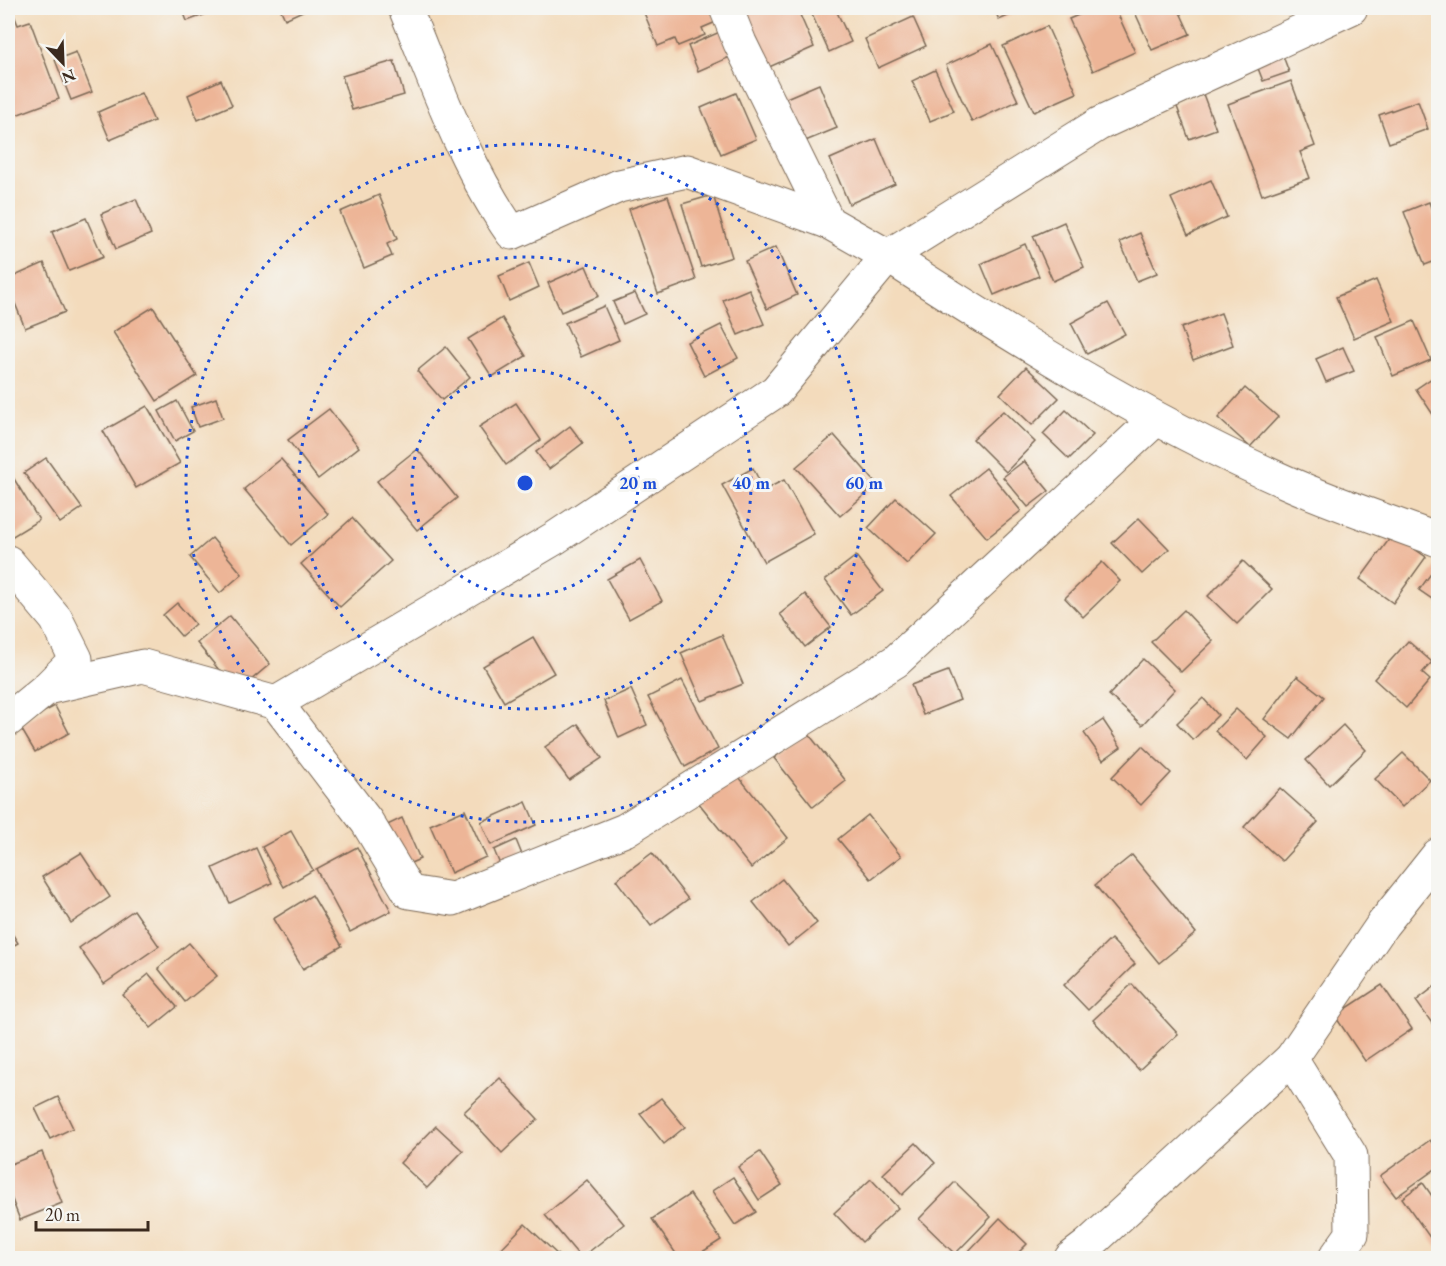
<svg xmlns="http://www.w3.org/2000/svg" width="1446" height="1266" font-family="'EB Garamond',serif">
<style>
.building{fill:#edb597}
.lines{fill:none;stroke-linecap:round;stroke-linejoin:round}
.street-casing{stroke:#7b6855;stroke-width:35}
.street{stroke:#fff;stroke-width:33}
.ring{fill:none;stroke:#1d4ed8;stroke-width:3;stroke-dasharray:3 6}
.centre{fill:#1d4ed8;stroke:#f6f6f2;stroke-width:3}
.ring-label{font-size:18px;text-anchor:middle;font-weight:bold;fill:#1d4ed8;stroke:#f6f6f2;stroke-width:6;stroke-linejoin:round;paint-order:stroke}
</style>
<rect width="100%" height="100%" fill="#f6f6f2"/>
<filter id="ink" filterUnits="userSpaceOnUse"><feTurbulence type="fractalNoise" baseFrequency=".0167" numOctaves="2"/><feDisplacementMap in="SourceGraphic" scale="12" xChannelSelector="R" yChannelSelector="G"/><feConvolveMatrix kernelMatrix="1 2 1 2 8 2 1 2 1" color-interpolation-filters="sRGB"/></filter>
<filter id="wash" filterUnits="userSpaceOnUse"><feTurbulence type="fractalNoise" baseFrequency=".008" numOctaves="4" result="noise"/><feDisplacementMap in="SourceGraphic" scale="24" xChannelSelector="R" yChannelSelector="G"/><feGaussianBlur stdDeviation="1.35" result="paint"/><feColorMatrix in="noise" values="0 0 0 0 0 0 0 0 0 0 0 0 0 0 0 0 0 1.4 0 .05"/><feComposite in="paint" operator="in"/></filter>
<g filter="url(#wash)">
<rect width="100%" height="100%" fill="#f3dbbc"/>
<g id="blocks">
<g class="building">
<path d="M182,8H223L187,21Z"/>
<path d="M280,8H309L285,19Z"/>
<path d="M642,8H710L716,22L702,28L705,35L678,46L675,39L658,46Z"/>
<path d="M752,8H797L814,47L767,68L742,12Z"/>
<path d="M809,8H835L851,42L829,52Z"/>
<path d="M994,8H1026L999,20Z"/>
<path d="M1095,8H1115L1135,52L1093,71L1069,19Z"/>
<path d="M1133,8H1178L1190,34L1152,50Z"/>
<path d="M14,15L18,25L30,21L59,99L8,118V18Z"/>
<path d="M913,17L926,46L878,68L865,39Z"/>
<path d="M1047,26L1077,93L1034,112L1003,46Z"/>
<path d="M722,31L732,56L698,71L688,46Z"/>
<path d="M992,44L1018,101L972,122L946,65Z"/>
<path d="M1280,48L1289,72L1263,81L1254,58Z"/>
<path d="M76,52L92,92L71,100L55,60Z"/>
<path d="M394,61L404,95L352,110L342,76Z"/>
<path d="M935,70L954,111L930,121L912,81Z"/>
<path d="M221,80L232,105L198,120L188,95Z"/>
<path d="M1291,81L1315,146L1300,152L1310,178L1262,195L1228,104Z"/>
<path d="M819,84L837,128L803,142L784,99Z"/>
<path d="M141,93L154,121L110,140L98,112Z"/>
<path d="M736,93L756,139L721,154L701,108Z"/>
<path d="M1203,94L1216,129L1189,139L1176,104Z"/>
<path d="M1418,101L1428,129L1389,143L1379,115Z"/>
<path d="M876,139L895,184L849,204L830,159Z"/>
<path d="M1211,180L1227,217L1188,235L1171,198Z"/>
<path d="M379,195L397,239L387,244L392,256L364,268L340,212Z"/>
<path d="M713,195L732,257L701,267L682,204Z"/>
<path d="M668,196L696,280L658,294L629,209Z"/>
<path d="M136,199L151,234L116,249L101,214Z"/>
<path d="M1429,202L1438,227V260L1425,265L1404,212Z"/>
<path d="M86,218L103,257L69,271L52,232Z"/>
<path d="M1064,222L1084,267L1053,281L1033,236Z"/>
<path d="M1140,233L1157,273L1137,281L1120,242Z"/>
<path d="M1025,244L1039,276L994,295L981,264Z"/>
<path d="M776,247L797,295L767,309L745,261Z"/>
<path d="M44,263L65,312L25,328L8,286V279Z"/>
<path d="M529,263L539,287L509,301L499,276Z"/>
<path d="M586,266L599,296L561,312L548,283Z"/>
<path d="M1376,280L1394,321L1354,338L1336,297Z"/>
<path d="M749,289L764,324L738,335L723,300Z"/>
<path d="M635,293L645,314L623,324L613,302Z"/>
<path d="M1108,303L1125,334L1087,354L1071,323Z"/>
<path d="M604,306L619,340L581,357L565,323Z"/>
<path d="M153,307L197,376L157,401L113,332Z"/>
<path d="M1221,313L1233,345L1193,360L1181,328Z"/>
<path d="M502,318L526,356L492,377L468,339Z"/>
<path d="M1414,321L1431,360L1393,376L1377,337Z"/>
<path d="M721,325L738,358L704,376L687,342Z"/>
<path d="M446,347L470,377L442,400L417,371Z"/>
<path d="M1343,347L1354,371L1326,382L1316,359Z"/>
<path d="M1026,367L1059,398L1032,425L1000,394Z"/>
<path d="M1438,374V422L1416,389Z"/>
<path d="M1245,388L1278,417L1250,447L1218,418Z"/>
<path d="M216,398L223,418L198,427L191,407Z"/>
<path d="M177,401L193,431L175,441L159,411Z"/>
<path d="M516,403L541,440L506,465L479,427Z"/>
<path d="M147,406L180,463L136,488L103,431Z"/>
<path d="M329,409L359,447L318,479L288,440Z"/>
<path d="M1066,410L1093,435L1069,459L1043,434Z"/>
<path d="M1003,411L1035,442L1006,472L973,439Z"/>
<path d="M570,426L583,443L549,469L536,452Z"/>
<path d="M834,435L877,484L840,516L796,467Z"/>
<path d="M417,449L457,498L417,530L377,481Z"/>
<path d="M46,458L82,508L60,523L24,473Z"/>
<path d="M281,459L328,514L291,545L244,489Z"/>
<path d="M1024,461L1049,491L1028,507L1003,477Z"/>
<path d="M753,468L764,490L784,480L814,534L764,562L722,485Z"/>
<path d="M986,468L1021,511L987,538L951,496Z"/>
<path d="M8,469L39,520L8,539Z"/>
<path d="M896,498L936,534L907,564L868,528Z"/>
<path d="M352,518L391,561L340,607L301,564Z"/>
<path d="M1139,518L1169,549L1142,574L1112,543Z"/>
<path d="M1393,534L1426,557L1393,603L1360,579Z"/>
<path d="M212,538L242,574L220,593L190,557Z"/>
<path d="M856,556L883,591L851,615L825,580Z"/>
<path d="M640,560L662,601L629,619L607,579Z"/>
<path d="M1243,561L1272,589L1237,624L1208,596Z"/>
<path d="M1102,562L1120,581L1083,617L1065,598Z"/>
<path d="M1438,564V603L1419,590Z"/>
<path d="M805,594L831,627L805,647L780,614Z"/>
<path d="M177,603L195,624L181,636L163,615Z"/>
<path d="M1184,610L1213,641L1181,672L1151,642Z"/>
<path d="M230,616L270,664L237,692L197,643Z"/>
<path d="M722,635L743,684L702,701L681,653Z"/>
<path d="M533,637L554,673L504,702L483,666Z"/>
<path d="M1408,641L1432,662L1422,673L1430,680L1406,708L1374,679Z"/>
<path d="M1143,659L1175,689L1142,725L1109,695Z"/>
<path d="M948,671L960,700L923,715L911,685Z"/>
<path d="M1297,676L1324,697L1291,739L1264,719Z"/>
<path d="M682,680L718,749L685,767L648,697Z"/>
<path d="M631,689L647,725L619,738L604,701Z"/>
<path d="M1203,698L1218,715L1193,740L1177,723Z"/>
<path d="M55,706L69,733L35,752L19,725Z"/>
<path d="M1236,709L1267,737L1247,760L1215,731Z"/>
<path d="M1103,720L1121,747L1103,760L1084,733Z"/>
<path d="M578,724L602,758L569,780L545,747Z"/>
<path d="M1343,725L1366,750L1329,785L1306,760Z"/>
<path d="M807,732L846,781L813,807L774,758Z"/>
<path d="M1142,746L1171,773L1141,805L1112,777Z"/>
<path d="M1403,753L1430,780L1402,807L1375,779Z"/>
<path d="M735,772L788,838L751,868L698,802Z"/>
<path d="M1280,788L1318,822L1282,861L1244,827Z"/>
<path d="M526,802L536,825L491,845L481,822Z"/>
<path d="M465,810L486,857L451,873L430,825Z"/>
<path d="M868,815L901,856L871,879L838,839Z"/>
<path d="M402,818L420,859L399,868L381,828Z"/>
<path d="M291,831L313,870L284,887L262,847Z"/>
<path d="M516,840L525,862L503,872L494,850Z"/>
<path d="M357,847L391,911L350,932L316,869Z"/>
<path d="M256,848L272,883L230,903L213,868Z"/>
<path d="M81,853L110,897L71,923L42,877Z"/>
<path d="M652,853L688,899L651,926L616,880Z"/>
<path d="M1132,855L1196,933L1159,963L1095,885Z"/>
<path d="M782,879L817,923L788,946L753,902Z"/>
<path d="M312,895L342,946L303,969L273,919Z"/>
<path d="M134,910L159,946L104,984L79,948Z"/>
<path d="M8,927L18,943L8,949Z"/>
<path d="M1111,939L1135,964L1088,1010L1064,985Z"/>
<path d="M189,943L217,976L185,1002L158,968Z"/>
<path d="M149,974L177,1007L151,1028L123,995Z"/>
<path d="M1132,984L1178,1034L1139,1070L1093,1020Z"/>
<path d="M1438,984V1023L1434,1026L1416,1001Z"/>
<path d="M1382,985L1412,1029L1365,1061L1335,1016Z"/>
<path d="M500,1078L538,1119L502,1153L464,1112Z"/>
<path d="M58,1097L73,1128L50,1139L35,1108Z"/>
<path d="M661,1098L685,1127L664,1144L640,1114Z"/>
<path d="M436,1126L463,1151L427,1188L400,1163Z"/>
<path d="M1430,1140L1438,1151V1167L1396,1197L1380,1176Z"/>
<path d="M916,1143L935,1163L902,1195L883,1174Z"/>
<path d="M42,1152L62,1203L20,1220L8,1189V1165Z"/>
<path d="M760,1152L782,1185L759,1200L738,1167Z"/>
<path d="M733,1177L756,1212L735,1225L712,1191Z"/>
<path d="M871,1179L898,1208L862,1242L834,1213Z"/>
<path d="M587,1180L624,1224L581,1258L545,1215Z"/>
<path d="M955,1182L991,1217L955,1254L919,1219Z"/>
<path d="M1423,1183L1432,1196L1438,1192V1249L1402,1198Z"/>
<path d="M690,1194L721,1240L693,1258H679L652,1219Z"/>
<path d="M1000,1218L1027,1244L1013,1258H967L964,1256Z"/>
<path d="M525,1224L561,1258H492Z"/>
</g>
</g>
</g>
<g filter="url(#ink)">
<use href="#blocks" fill-opacity="0" stroke="#7b6855" stroke-width="1.5"/>
<g class="lines">
<defs>
<g id="street">
<path d="M405,8C436,83 464,165 512,233L619,186L687,171L828,222"/>
<path d="M726,8L740,43L828,222L888,256L1099,124L1351,8"/>
<path d="M8,562L56,619L76,659L47,688"/>
<path d="M276,703L367,822L409,892L453,899L625,830L896,661L1156,419"/>
<path d="M8,720L47,688L143,666L276,703L555,538L776,391L888,256C1016,339 1146,420 1286,482C1335,504 1388,521 1438,540"/>
<path d="M1291,1059L1351,1156L1352,1234L1335,1258"/>
<path d="M1071,1258L1088,1245L1291,1059L1383,924L1438,855"/>
</g>
</defs>
<use href="#street" class="street-casing"/>
<use href="#street" class="street"/>
</g>
</g>
<g class="ring">
<circle cx="525" cy="483" r="113"/>
<circle cx="525" cy="483" r="226"/>
<circle cx="525" cy="483" r="339"/>
</g>
<circle cx="525" cy="483" r="9" class="centre"/>
<g class="ring-label">
<text x="638" y="489">20 m</text>
<text x="751" y="489">40 m</text>
<text x="864" y="489">60 m</text>
</g>
<rect width="1446" height="1266" fill="none" stroke="#f6f6f2" stroke-width="30"/>
<g transform="translate(63 63) rotate(157)" stroke="#f6f6f2" stroke-width="4.5" paint-order="stroke">
<path d="M0-4.5L10 22L0 15L-10 22Z" fill="#3b2a1e"/>
<text y="-9" font-size="16" font-weight="bold" text-anchor="middle" fill="#3b2a1e">N</text>
</g>
<path d="M36 1221v9h112v-9" fill="none" stroke="#3b2a1e" stroke-width="3"/>
<text x="45" y="1221" font-size="18" fill="#3b2a1e" stroke="#f6f6f2" stroke-width="4.5" paint-order="stroke">20 m</text>
</svg>
